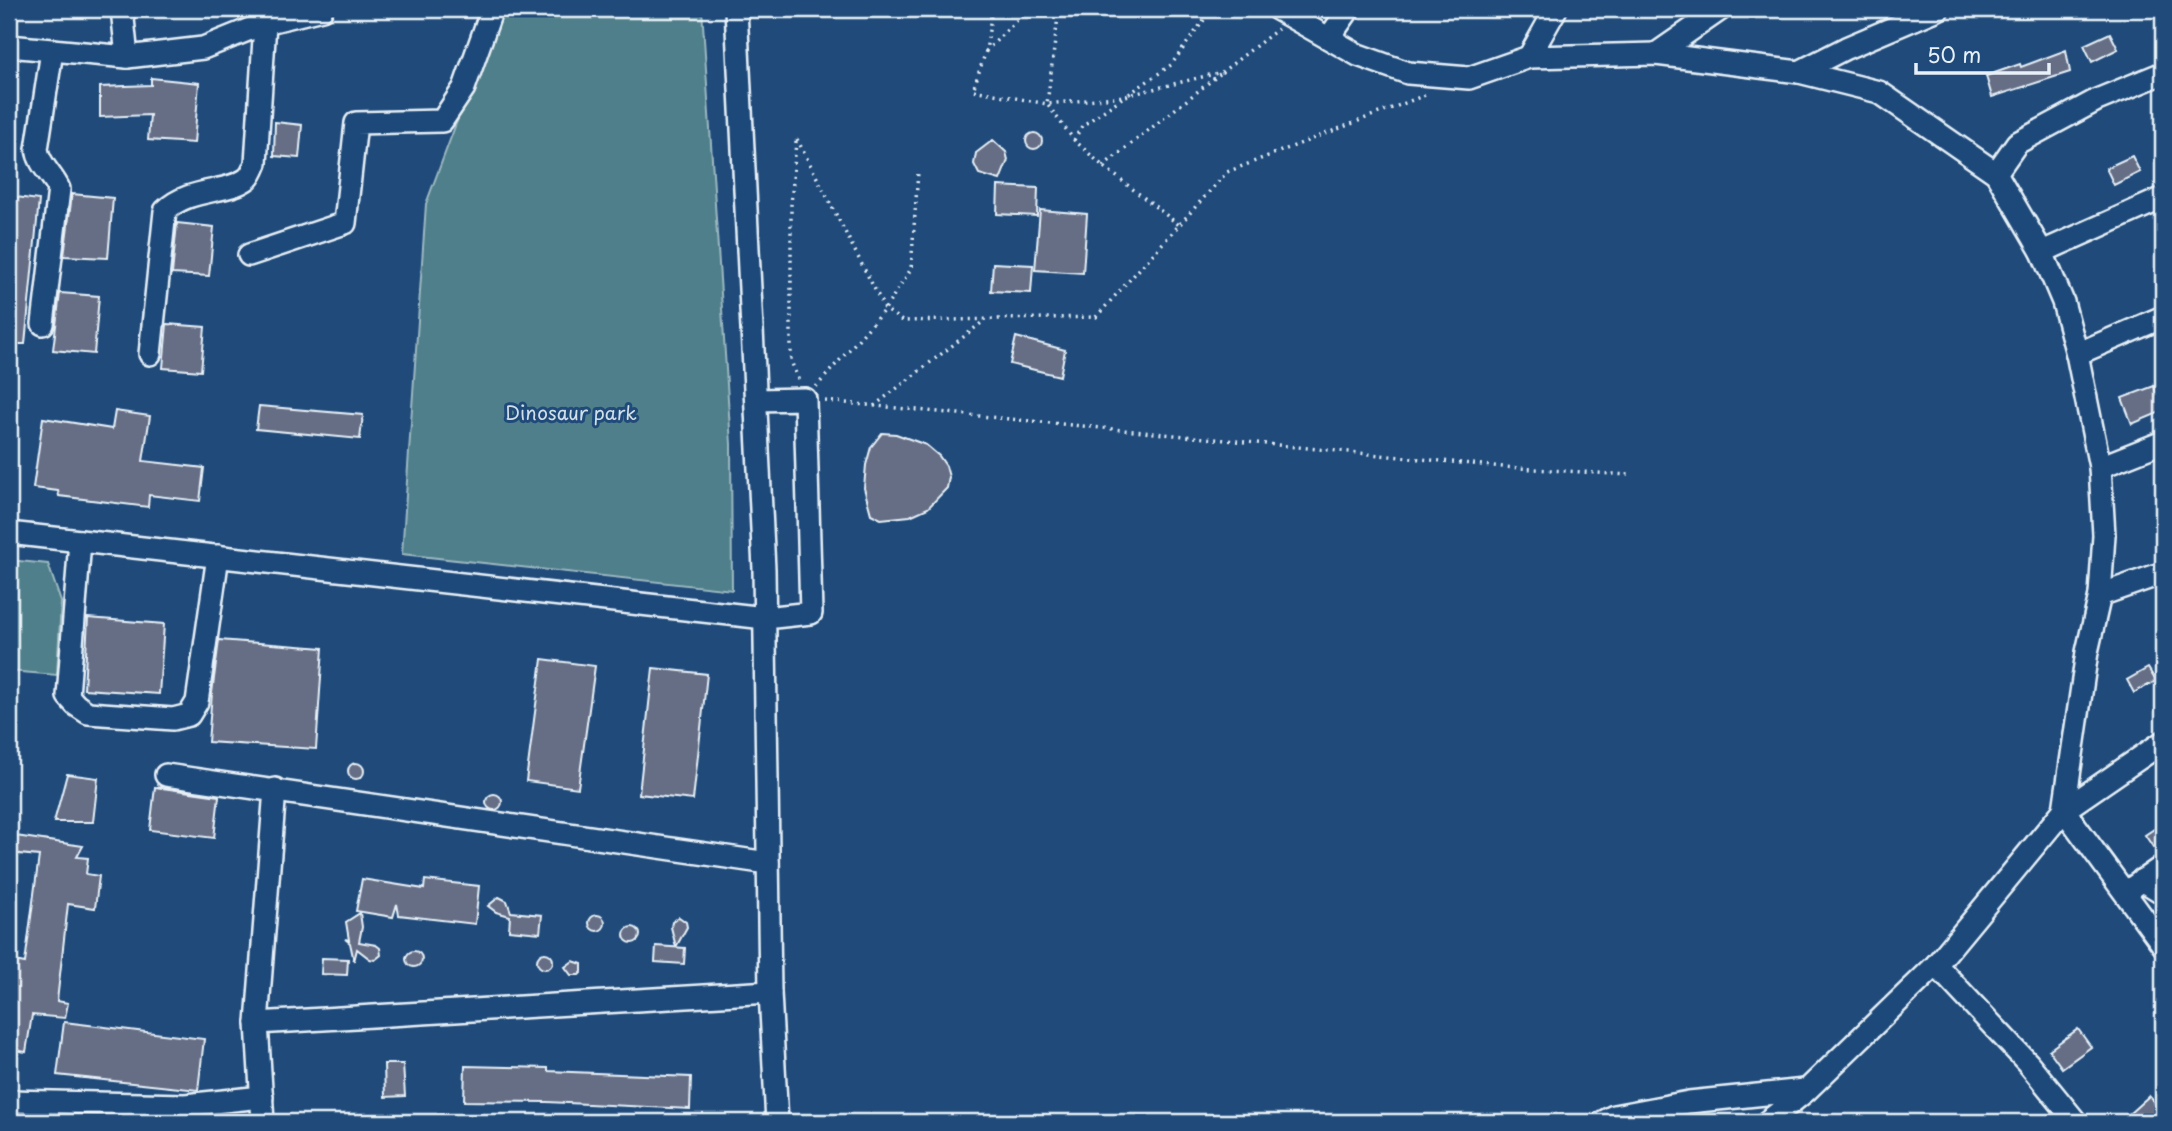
<svg xmlns="http://www.w3.org/2000/svg" width="2172" height="1131" font-family="'Playpen Sans',sans-serif">
<style>
.green{fill:#4f7f8a;stroke:#9cb8c1;stroke-width:2}
.building{fill:#666e86;stroke:#e8f1f8;stroke-width:2}
.lines{fill:none;stroke-linecap:round;stroke-linejoin:round}
.minor-casing{stroke:#e8f1f8;stroke-width:26}
.path{stroke:#e8f1f8;stroke-width:3.5;stroke-dasharray:2 5;stroke-linecap:butt}
.minor{stroke:#1f4a7a;stroke-width:21}
.labels{text-anchor:middle;dominant-baseline:central;stroke-width:6;stroke-linejoin:round;paint-order:stroke}
.park-label{font-size:19px;fill:#d1e0e8;stroke:#1f4a7a}
</style>
<rect width="100%" height="100%" fill="#1f4a7a"/>
<filter id="ink" filterUnits="userSpaceOnUse"><feTurbulence type="fractalNoise" baseFrequency=".0143" numOctaves="2"/><feDisplacementMap in="SourceGraphic" scale="14" xChannelSelector="R" yChannelSelector="G"/><feConvolveMatrix kernelMatrix="1 2 1 2 8 2 1 2 1" color-interpolation-filters="sRGB"/></filter>
<g filter="url(#ink)">
<g class="green">
<path d="M499,9H702L731,444L732,590L402,554L426,204Z"/>
<path d="M9,560L48,564L61,602L57,675L9,671Z"/>
</g>
<g class="building">
<path d="M2110,33L2118,49L2092,62L2084,45Z"/>
<path d="M2066,50L2070,72L1992,97L1986,76L2020,64L2021,67Z"/>
<path d="M151,78L199,83L194,143L148,140L150,115L100,117V87L151,85Z"/>
<path d="M275,122L302,125L299,158L274,156Z"/>
<circle cx="1034" cy="141" r="8"/>
<path d="M993,140L1006,152L1008,160L1000,180L979,174L974,164L976,153Z"/>
<path d="M2132,156L2140,172L2114,185L2106,168Z"/>
<path d="M998,186L1038,188L1037,216L997,214Z"/>
<path d="M72,194L113,198L108,258L64,256Z"/>
<path d="M9,196L39,200L25,344H9Z"/>
<path d="M1040,210L1087,214L1083,273L1035,270Z"/>
<path d="M177,223L214,227L209,276L172,274Z"/>
<path d="M993,263L1033,265L1031,293L991,291Z"/>
<path d="M60,293L99,296L94,354L53,350Z"/>
<path d="M167,324L205,327L201,371L163,368Z"/>
<path d="M1016,337L1065,350L1060,376L1010,364Z"/>
<path d="M2154,386L2163,411L2132,424L2122,398Z"/>
<path d="M259,406L363,415L360,439L256,429Z"/>
<path d="M115,411L150,416L143,461L204,468L200,501L149,495L148,507L59,496L58,491L33,488L43,418L112,429Z"/>
<path d="M882,433L896,434L926,445L939,456L946,466L949,477L947,488L928,508L910,516L881,519L871,514L864,488L866,465L871,447Z"/>
<path d="M88,618L164,624L159,694L84,689Z"/>
<path d="M219,640L323,648L316,749L208,742L212,693Z"/>
<path d="M542,659L595,666L578,788L526,781Z"/>
<path d="M653,668L707,674L693,800L639,794Z"/>
<path d="M2148,668L2156,681L2134,693L2127,680Z"/>
<circle cx="356" cy="771" r="8"/>
<path d="M67,774L98,778L93,822H54Z"/>
<path d="M155,787L219,796L214,838L150,830Z"/>
<circle cx="494" cy="802" r="8"/>
<path d="M2163,823V841L2153,847L2145,835Z"/>
<path d="M9,835L83,846L77,857L88,858L86,874L99,876L95,908L68,904L57,1001L68,1003L65,1018L32,1015L26,1052L9,1049V960L25,963L39,856L9,853Z"/>
<path d="M362,879L424,889L425,880L479,886L475,924L399,915L397,904L393,917L356,911Z"/>
<path d="M499,897L507,901L511,912L542,915L540,933L509,930L510,916L496,912L488,906Z"/>
<path d="M360,913L362,927L359,942L376,945L380,948L381,955L375,960L370,959L357,949L354,961L350,943L345,939L349,940L346,922Z"/>
<circle cx="597" cy="923" r="8"/>
<path d="M679,917L686,922L687,927L676,947L671,927L672,922Z"/>
<circle cx="632" cy="935" r="8"/>
<path d="M656,946L685,948L684,964L655,962Z"/>
<circle cx="414" cy="959" r="8"/>
<circle cx="545" cy="961" r="8"/>
<path d="M322,958L348,959L347,975L321,974Z"/>
<path d="M573,961L582,964V972L579,975H571L565,967Z"/>
<path d="M64,1022L204,1039L198,1090L57,1075Z"/>
<path d="M2078,1029L2091,1047L2062,1068L2049,1050Z"/>
<path d="M384,1064H403L405,1096L385,1097Z"/>
<path d="M465,1066L548,1068V1071L691,1077L690,1109L547,1102L464,1101Z"/>
<path d="M2149,1096L2161,1109L2146,1122H2120Z"/>
</g>
<g class="lines">
<defs>
<g id="minor">
<path d="M122,9L127,57"/>
<path d="M736,9L764,569L770,992L777,1122"/>
<path d="M1277,9L1358,55L1408,73L1469,78L1529,57L1656,54L1799,72L1879,92L1996,173L2042,252L2063,302L2077,354L2100,467L2104,535L2100,595L2087,652L2064,810L2163,945"/>
<path d="M1329,38L1349,9"/>
<path d="M9,46L127,57L203,48L265,23L322,9"/>
<path d="M1656,54L1721,9"/>
<path d="M1529,57L1556,9"/>
<path d="M1799,72L1846,48L1938,9"/>
<path d="M1996,173L2017,143L2097,100L2163,73"/>
<path d="M2042,252L2163,198"/>
<path d="M249,255L345,223L356,123L442,121L464,88L492,9"/>
<path d="M43,324L59,189C53,175 39,165 37,149L52,51"/>
<path d="M150,354L165,211C189,187 228,194 248,178C252,174 254,168 256,163L265,23"/>
<path d="M2077,354L2163,317"/>
<path d="M2100,467L2163,442"/>
<path d="M9,533L765,618L811,613L805,399L756,400"/>
<path d="M80,541L68,696L76,705L88,713L173,719L189,715L197,702L218,556"/>
<path d="M2100,595L2163,573"/>
<path d="M166,775L768,863"/>
<path d="M2142,880L2163,893"/>
<path d="M2126,892L2163,866"/>
<path d="M1936,965L2028,1063L2076,1122"/>
<path d="M257,1023L770,992"/>
<path d="M9,1101L185,1105L262,1097"/>
<path d="M263,1122L257,1023L275,789"/>
<path d="M1603,1122L1614,1116L1689,1102L1805,1090"/>
<path d="M1767,1122L1807,1090L1936,965L2064,810L2163,742"/>
</g>
</defs>
<use href="#minor" class="minor-casing"/>
<g class="path">
<path d="M992,9L986,51L1028,9"/>
<path d="M1059,9L1047,104L1074,140L1103,166L1179,225"/>
<path d="M986,51L973,90L1047,104L1125,96L1222,72L1278,29"/>
<path d="M1129,94L1171,65L1212,9"/>
<path d="M797,139L885,309L902,321L1096,317L1227,172L1428,94"/>
<path d="M1074,140L1082,126L1122,98"/>
<path d="M796,141L791,205V361L799,381"/>
<path d="M1103,166L1221,73"/>
<path d="M816,387L885,309L911,269L918,172"/>
<path d="M825,401L1503,467L1629,475"/>
<path d="M874,406L984,321"/>
</g>
<use href="#minor" class="minor"/>
</g>
</g>
<g class="labels">
<g class="park-label">
<text x="571" y="412">Dinosaur park</text>
</g>
</g>
<rect width="2172" height="1131" fill="none" stroke="#1f4a7a" stroke-width="35"/>
<rect x="18" y="18" width="2137" height="1096" fill="none" stroke="#e8f1f8" stroke-width="2.5" filter="url(#ink)"/>
<path d="M1916 63v10h133v-10" fill="none" stroke="#e8f1f8" stroke-width="3.5"/>
<text x="1927" y="63" font-size="21" fill="#e8f1f8" stroke="#1f4a7a" stroke-width="5" paint-order="stroke">50 m</text>
</svg>
